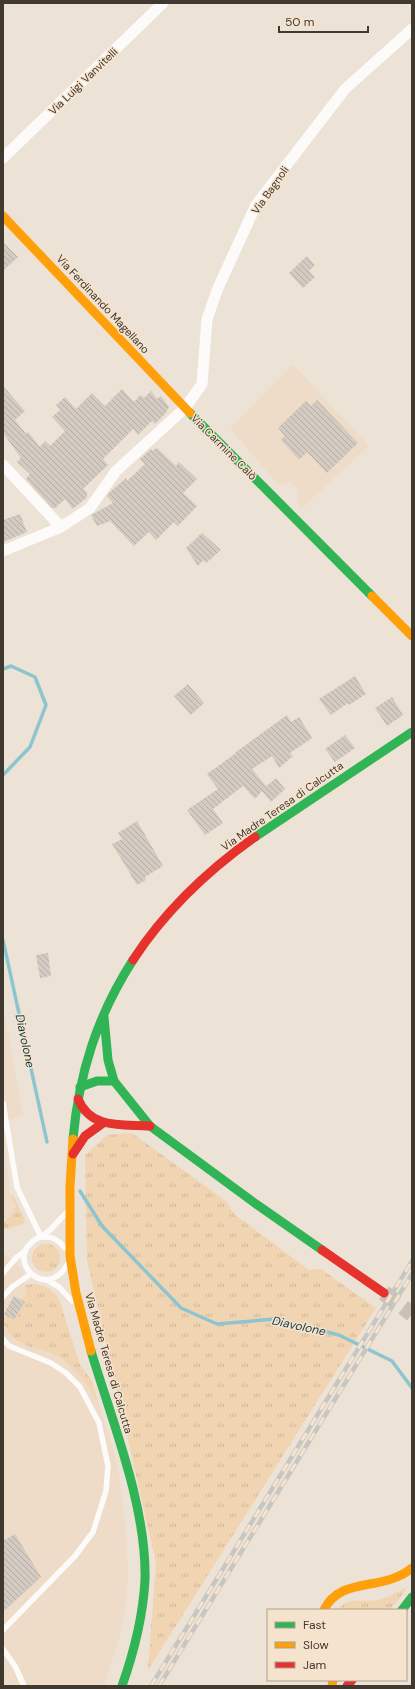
<svg xmlns="http://www.w3.org/2000/svg" width="415" height="1689" font-family="'DM Sans',sans-serif">
<style>
.built{fill:#efdcc8}
.grass{fill:url(#grass-tufts)}
.lines{fill:none;stroke-linecap:round;stroke-linejoin:round}
.stream{stroke:#8cc5d0;stroke-width:3.5}
.building{fill:url(#building-back-hatch)}
.secondary-tunnel{stroke:#cac0b5;stroke-width:16;stroke-dasharray:16 8;stroke-linecap:butt}
.lane{stroke:#fcfbf9;stroke-width:5.5}
.street{stroke:#fcfbf9;stroke-width:11}
.fast{stroke:#30b455;stroke-width:9}
.slow{stroke:#ff9f0a;stroke-width:9}
.jam{stroke:#e5322d;stroke-width:9}
.rail-casing{stroke:#c8c6c2;stroke-width:4.5}
.rail{stroke:#f6e3cd;stroke-width:3;stroke-dasharray:9;stroke-linecap:butt}
.labels{text-anchor:middle;dominant-baseline:central;stroke-width:3;stroke-linejoin:round;paint-order:stroke}
.street-label{font-size:11px;fill:#403930;stroke:#f6e3cd}
.water-label{font-size:12px;font-style:italic;fill:#133c46;stroke:#f6e3cd}
</style>
<defs>
<pattern id="grass-tufts" width="24" height="20" patternUnits="userSpaceOnUse"><rect width="24" height="20" fill="#f1d4b2"/><path d="M3 7l-1-3M5 7V3M7 7l1-3M15 17l-1-3M17 17v-4M19 17l1-3" fill="none" stroke="#d0b799"/></pattern>
<pattern id="building-back-hatch" width="6" height="6" patternUnits="userSpaceOnUse"><rect width="6" height="6" fill="#d3cac1"/><path d="M-1 5l2 2M0 0l6 6M5-1l2 2" fill="none" stroke="#b6aea6"/></pattern>
</defs>
<rect width="100%" height="100%" fill="#ede2d6"/>
<g class="built">
<path d="M293,364L369,446L301,509L297,504L298,490L290,482L278,485L230,428Z"/>
<path d="M3,1006L23,1114L3,1124L10,1195L16,1207L3,1225Z"/>
<path d="M3,1252L23,1270L26,1296L60,1358L77,1372L88,1386L99,1405L111,1441L119,1472L126,1530L128,1569L126,1605L119,1639L104,1686H3Z"/>
</g>
<g class="grass">
<path d="M132,1133L226,1201L234,1214L309,1270L321,1269L376,1308L148,1670L156,1563L87,1260L85,1155L107,1135Z"/>
<path d="M10,1195H13L25,1220L23,1224L3,1230V1225L16,1207Z"/>
<circle cx="46" cy="1258" r="14"/>
<path d="M32,1284C44,1284 52,1289 59,1299L80,1365L92,1381L99,1405C89,1387 79,1372 62,1359C44,1346 19,1351 6,1328C3,1323 2,1319 4,1314L15,1320L25,1302L20,1299L26,1296L25,1285Z"/>
<path d="M407,1587L400,1598L389,1610H338C348,1596 363,1603 378,1600C389,1597 398,1592 407,1587Z"/>
</g>
<g class="lines">
<g class="stream">
<path d="M3,669L11,666L35,677L46,705L30,747L3,775"/>
<path d="M3,940L47,1142"/>
<path d="M80,1191L102,1226L181,1308L217,1324L275,1319L339,1335L392,1361L412,1388"/>
</g>
</g>
<g class="building">
<path d="M3,242L18,257L3,271Z"/>
<path d="M307,256L315,265L309,271L315,277L303,288L289,273Z"/>
<path d="M3,386L25,411L15,420L26,434L28,432L40,447L45,441L50,446L65,431L52,417L60,410L56,405L65,397L76,409L92,393L105,406L122,389L134,402L140,395L144,398L151,391L157,399L161,396L169,407L165,414L155,424L152,421L138,435L133,429L103,459L108,465L83,489L87,493V497L73,509L65,499L55,508H52L26,479L30,474L17,462L21,458L3,433Z"/>
<path d="M317,400L358,443L327,473L307,452L299,460L281,440L285,436L278,428L306,401L311,406Z"/>
<path d="M157,448L176,466L179,462L197,479L183,493L197,506L178,526L174,522L156,540L149,532L134,546L110,521L97,526L91,515L113,503L107,496L108,494L126,478L127,481L145,464L140,459L151,449L152,451Z"/>
<path d="M20,514L27,532L3,542V520Z"/>
<path d="M202,533L221,550L206,563L203,560L198,566L186,548Z"/>
<path d="M355,676L366,694L349,705L348,703L331,715L319,699Z"/>
<path d="M188,684L204,703L191,715L174,696Z"/>
<path d="M392,697L403,715L387,726L375,708Z"/>
<path d="M287,715L291,722L299,717L312,738L290,753L293,756L279,768L272,756L252,769L266,786L263,789L276,778L285,789L271,802L262,791L255,799L243,786L213,809L223,823L205,835L187,810L218,789L207,774L236,753V752Z"/>
<path d="M345,735L355,748L335,762L325,749Z"/>
<path d="M137,821L163,866L145,877L146,880L137,885L112,844L122,839L118,833Z"/>
<path d="M48,953L51,976L40,978L36,955Z"/>
<path d="M14,1296L25,1302L14,1320L4,1314Z"/>
<path d="M15,1534L41,1577L3,1612V1541Z"/>
</g>
<g class="lines">
<path class="secondary-tunnel" d="M384,1293L412,1314"/>
<g class="lane">
<path d="M3,1103L17,1187L41,1237L50,1230L66,1213"/>
<path d="M65,1248C60,1241 54,1236 44,1237C39,1237 34,1239 31,1243C8,1264 47,1300 67,1265"/>
<path d="M3,1273L16,1258L25,1251"/>
<path d="M47,1280L59,1287L72,1301"/>
<path d="M3,1297L12,1287L31,1274"/>
<path d="M3,1339L9,1346L51,1363L66,1373L80,1387L99,1423L108,1466L106,1491L93,1532L75,1556L3,1630"/>
<path d="M3,1649L15,1666L24,1686"/>
</g>
<g class="street">
<path d="M3,158L163,3"/>
<path d="M3,465L61,527"/>
<path d="M3,551L61,527L90,508L116,471L185,408L202,384L207,319L218,288L256,205L345,89L412,29"/>
</g>
<g class="fast">
<path d="M190,413L372,596"/>
<path d="M255,837L412,732"/>
<path d="M104,1017L108,1060L114,1081L150,1126L256,1204L322,1250"/>
<path d="M80,1087L97,1081H114"/>
<path d="M73,1139C79,1073 97,1016 133,960"/>
<path d="M91,1351C112,1421 147,1507 145,1580C143,1617 134,1652 122,1686"/>
<path d="M402,1610L412,1597"/>
</g>
<g class="slow">
<path d="M3,216L190,413"/>
<path d="M372,596L412,636"/>
<path d="M73,1139L70,1186V1256L76,1293L91,1351"/>
<path d="M324,1610C340,1576 383,1592 412,1568"/>
<path d="M332,1686L333,1680"/>
</g>
<g class="jam">
<path d="M133,960C165,911 207,871 255,837"/>
<path d="M78,1099C91,1130 122,1124 150,1126"/>
<path d="M73,1154L85,1136L103,1123"/>
<path d="M322,1250L384,1293"/>
<path d="M347,1686L352,1680"/>
</g>
<defs>
<g id="rail">
<path d="M151,1686L412,1261"/>
<path d="M159,1686L412,1274"/>
</g>
</defs>
<use href="#rail" class="rail-casing"/>
<use href="#rail" class="rail"/>
</g>
<g class="labels">
<g class="street-label">
<text transform="translate(83 81) rotate(-44)">Via Luigi Vanvitelli</text>
<text transform="translate(270 190) rotate(-55)">Via Bagnoli</text>
<text transform="translate(103 304) rotate(47)">Via Ferdinando Magellano</text>
<text transform="translate(224 447) rotate(45)">Via Carmine Calò</text>
<text transform="translate(282 806) rotate(-35)">Via Madre Teresa di Calcutta</text>
<text transform="translate(109 1363) rotate(74)">Via Madre Teresa di Calcutta</text>
</g>
<g class="water-label">
<text transform="translate(25 1041) rotate(78)">Diavolone</text>
<text transform="translate(299 1326) rotate(12)">Diavolone</text>
</g>
</g>
<rect width="415" height="1689" fill="none" stroke="#403930" stroke-width="8"/>
<rect x="267" y="1609" width="140" height="72" fill="#f6e3cd" stroke="#ad9f8e"/>
<rect x="275" y="1622" width="20" height="6" fill="#30b455" stroke="#ad9f8e"/>
<text x="303" y="1629" font-size="12" fill="#403930">Fast</text>
<rect x="275" y="1642" width="20" height="6" fill="#ff9f0a" stroke="#ad9f8e"/>
<text x="303" y="1649" font-size="12" fill="#403930">Slow</text>
<rect x="275" y="1662" width="20" height="6" fill="#e5322d" stroke="#ad9f8e"/>
<text x="303" y="1669" font-size="12" fill="#403930">Jam</text>
<path d="M279 26v6h89v-6" fill="none" stroke="#403930" stroke-width="2"/>
<text x="285" y="26" font-size="12" fill="#403930" stroke="#f6e3cd" stroke-width="3" paint-order="stroke">50 m</text>
</svg>
